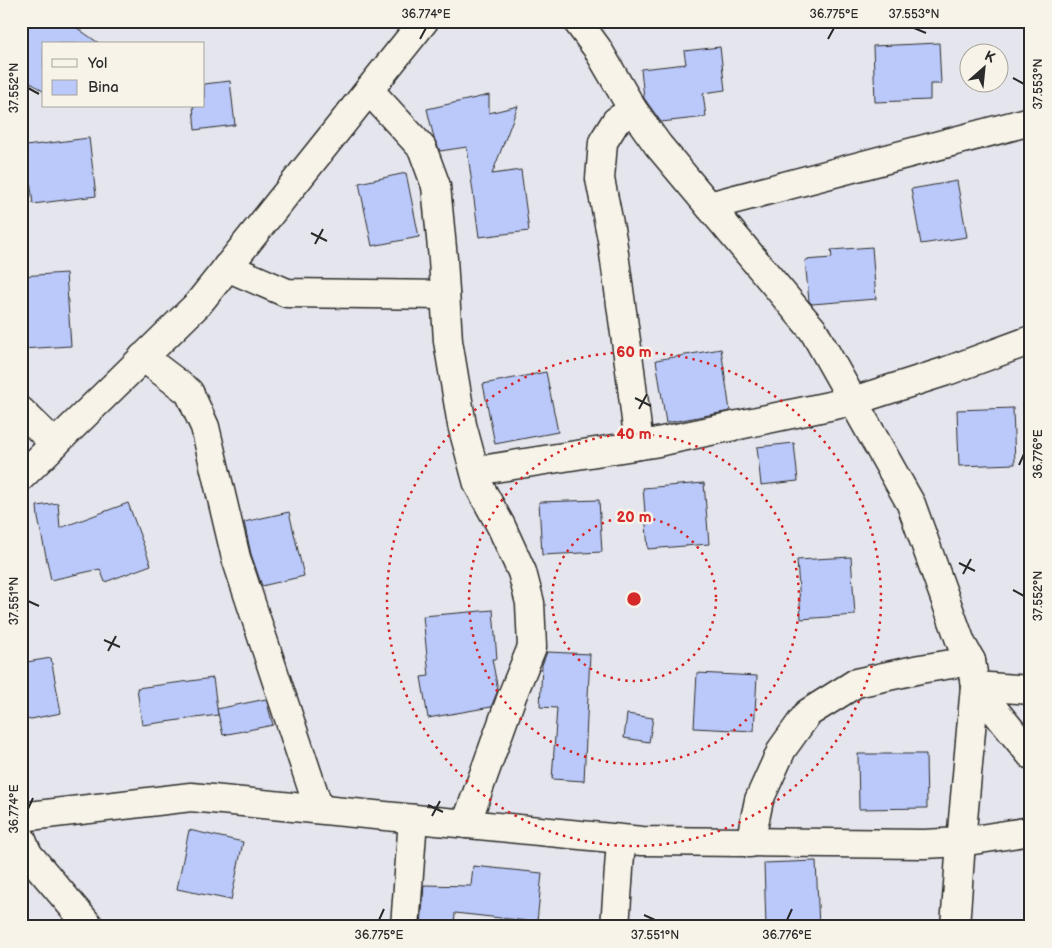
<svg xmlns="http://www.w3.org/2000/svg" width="1052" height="948" font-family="'Balsamiq Sans',sans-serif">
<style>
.building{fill:#bac9fa;stroke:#2b2b2b}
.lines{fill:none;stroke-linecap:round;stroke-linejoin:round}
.minor-casing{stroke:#2b2b2b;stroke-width:31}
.tertiary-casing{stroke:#2b2b2b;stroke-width:31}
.minor{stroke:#f7f3e8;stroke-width:28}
.tertiary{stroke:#f7f3e8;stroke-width:28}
.ticks{fill:none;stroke:#2b2b2b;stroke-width:2}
.ring{fill:none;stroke:#d62828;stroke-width:2.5;stroke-dasharray:2.5 5}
.centre{fill:#d62828;stroke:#f7f3e8;stroke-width:2.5}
.ring-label{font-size:15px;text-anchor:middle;font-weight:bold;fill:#d62828;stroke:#f7f3e8;stroke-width:5;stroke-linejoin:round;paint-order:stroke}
.neatline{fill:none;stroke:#2b2b2b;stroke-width:2}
.ticks-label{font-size:12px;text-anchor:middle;fill:#2b2b2b}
</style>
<rect width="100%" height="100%" fill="#e5e6ed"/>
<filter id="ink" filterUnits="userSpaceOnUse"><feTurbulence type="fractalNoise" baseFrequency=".02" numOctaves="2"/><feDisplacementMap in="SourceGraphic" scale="10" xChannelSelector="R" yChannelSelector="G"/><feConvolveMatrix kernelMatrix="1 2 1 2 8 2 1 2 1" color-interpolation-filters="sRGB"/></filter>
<g filter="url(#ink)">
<g class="building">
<path d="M32,21H67L100,44H44V92L21,76V36Z"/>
<path d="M939,43L941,84H930V100L875,102L873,46Z"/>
<path d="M720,47L725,90L703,93L706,117L661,122L644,98L641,69L686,64L684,51Z"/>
<path d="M230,81L235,125L195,130L193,106H204V84Z"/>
<path d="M489,95V113L518,106L492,174L521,170L529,231L479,237L467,147L440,151L434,138L427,109Z"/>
<path d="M89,138L96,196L33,204L26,146Z"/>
<path d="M406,173L419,237L372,246L359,183Z"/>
<path d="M957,181L967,237L921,244L911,189Z"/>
<path d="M872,247L876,299L812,304L809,301L805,260L832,258L831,250Z"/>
<path d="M66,273L71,346L21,349V276Z"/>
<path d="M721,349L730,411L666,423L656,360Z"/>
<path d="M546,372L558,432L495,444L483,384Z"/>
<path d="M1013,408L1015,464L959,466L957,410Z"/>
<path d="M794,443L798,481L761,485L757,447Z"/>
<path d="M704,483L709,544L648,549L643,488Z"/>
<path d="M599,500L602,552L542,555L539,502Z"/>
<path d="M58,503L60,528L128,503L151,565L105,582L100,569L51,580L38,518L37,506Z"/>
<path d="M289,512L304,576L262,586L251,554L244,522Z"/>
<path d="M851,557L855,615L801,619L797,560Z"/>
<path d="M493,610L497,659H492L498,690L491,707L428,718L421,677L429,676L423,616Z"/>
<path d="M547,652L590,654L584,781L552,779L557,708L540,707L542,665Z"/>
<path d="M51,658L61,713L21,721V663Z"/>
<path d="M697,673L757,676L754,731L694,728Z"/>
<path d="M213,678L218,715L142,725L137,688Z"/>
<path d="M266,699L273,725L223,735L217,709Z"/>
<path d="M627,714L653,718L649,742L624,738Z"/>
<path d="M858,754H926L927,808L859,809Z"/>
<path d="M189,830L243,842L231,900L177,889Z"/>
<path d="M816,861L819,927H766L764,863Z"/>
<path d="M473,866L542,873L537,922L455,913L454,927H421L424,885L471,886Z"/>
</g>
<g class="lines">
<defs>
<g id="minor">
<path d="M577,21L597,48L633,110L658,145L813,330L911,504L961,643L971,661L975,686L961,842L955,927"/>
<path d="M369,90L422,148L436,186L443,259L448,341L462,425L478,484L501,526L522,572L530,603L532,647L512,696L466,824"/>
<path d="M633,110L616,121L603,142L600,179L612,239L630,370L639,445"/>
<path d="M709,206L1031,121"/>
<path d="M227,267L287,293L445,295"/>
<path d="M143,357L189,392L205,427L236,558L319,809"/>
<path d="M21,411L55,444"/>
<path d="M475,471L653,443L853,401L947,371L1031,340"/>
<path d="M975,686L1031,755"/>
<path d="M975,686L1031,690"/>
<path d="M21,817L191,797L642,841L924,844L961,842L1031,831"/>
<path d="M21,838L28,854L90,927"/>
<path d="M750,843L759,800L782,749L808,713L856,683L920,669L971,661"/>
<path d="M405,927L413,819"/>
<path d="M615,927L621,840"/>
</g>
<path id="tertiary" d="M21,477L198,304L424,21"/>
</defs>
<use href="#minor" class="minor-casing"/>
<use href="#tertiary" class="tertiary-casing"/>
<use href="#minor" class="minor"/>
<use href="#tertiary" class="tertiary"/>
</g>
</g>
<path class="ticks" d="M914,28L926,33M420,39L426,28M828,39L834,28M1013,78L1024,84M28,88L39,94M311,233L327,241M315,244L323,229M635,398L651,406M639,409L647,394M1019,465L1024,454M959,563L975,571M963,574L971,559M1013,590L1024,596M28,601L39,606M104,640L120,647M108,651L116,636M428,805L443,812M28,809L33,798M432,816L440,801M644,915L655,920M379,920L384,909M787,920L792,909"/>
<g class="ring">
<circle cx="634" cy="599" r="82"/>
<circle cx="634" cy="599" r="165"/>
<circle cx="634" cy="599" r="247"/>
</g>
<circle cx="634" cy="599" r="8" class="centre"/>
<g class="ring-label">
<text x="634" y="357">60 m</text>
<text x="634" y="439">40 m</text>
<text x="634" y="522">20 m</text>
</g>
<rect width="1052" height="948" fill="none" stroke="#f7f3e8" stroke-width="55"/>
<rect x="42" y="42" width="162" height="65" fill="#f7f3e8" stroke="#a5a39c"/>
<rect x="52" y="59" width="25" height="8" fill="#f7f3e8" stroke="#a5a39c"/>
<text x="88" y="68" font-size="15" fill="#2b2b2b">Yol</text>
<rect x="52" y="80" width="25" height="15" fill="#bac9fa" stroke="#a5a39c"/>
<text x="88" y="92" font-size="15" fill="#2b2b2b">Bina</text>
<g transform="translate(984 68) rotate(27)"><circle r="24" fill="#f7f3e8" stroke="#a5a39c"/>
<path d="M0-4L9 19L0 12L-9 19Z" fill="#2b2b2b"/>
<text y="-8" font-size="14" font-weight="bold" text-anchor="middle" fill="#2b2b2b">K</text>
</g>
<rect x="28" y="28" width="996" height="892" class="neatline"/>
<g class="ticks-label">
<text x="426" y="18">36.774°E</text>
<text x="834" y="18">36.775°E</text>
<text x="914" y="18">37.553°N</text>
<text transform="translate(1038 84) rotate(-90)" y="4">37.553°N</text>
<text transform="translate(14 88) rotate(-90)" y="4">37.552°N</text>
<text transform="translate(1038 454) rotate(-90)" y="4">36.776°E</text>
<text transform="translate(1038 596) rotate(-90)" y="4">37.552°N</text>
<text transform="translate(14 601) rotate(-90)" y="4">37.551°N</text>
<text transform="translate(14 809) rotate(-90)" y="4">36.774°E</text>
<text x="379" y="939">36.775°E</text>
<text x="655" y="939">37.551°N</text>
<text x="787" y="939">36.776°E</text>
</g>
</svg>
